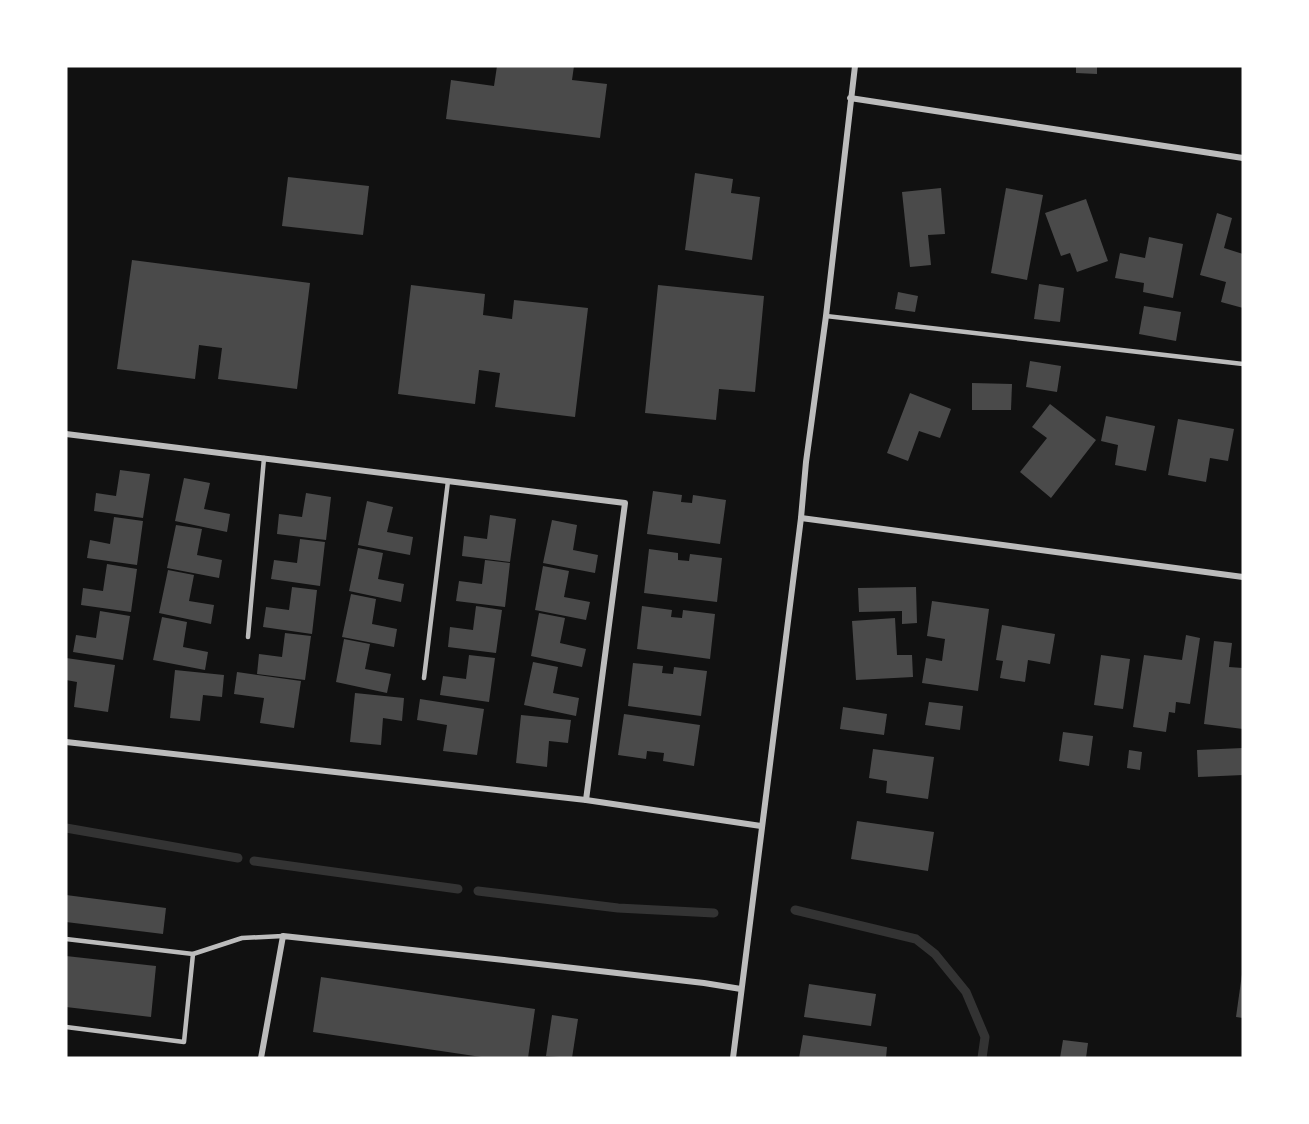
<svg xmlns="http://www.w3.org/2000/svg" width="1309" height="1124" font-family="'Source Sans 3',sans-serif">
<style>
.lines{fill:none;stroke-linecap:round;stroke-linejoin:round}
.stream{stroke:#333;stroke-width:9}
.building{fill:#4a4a4a}
.service{stroke:#bcbcbc;stroke-width:4.5}
.minor{stroke:#bcbcbc;stroke-width:6}
</style>
<rect width="100%" height="100%" fill="#111"/>
<g class="lines">
<g class="stream">
<path d="M66,828L238,858"/>
<path d="M254,861L458,889"/>
<path d="M478,891L618,908L714,913"/>
<path d="M795,910L916,939L935,954L966,992L985,1037L982,1058"/>
</g>
</g>
<g class="building">
<path d="M497,66H574L572,80L607,84L600,138L446,119L451,80L494,86Z"/>
<path d="M1076,66H1097V74L1076,73Z"/>
<path d="M695,173L733,179L731,193L760,197L752,260L685,250Z"/>
<path d="M288,177L369,186L363,235L282,226Z"/>
<path d="M941,188L945,234L928,235L931,265L910,267L902,192Z"/>
<path d="M1006,188L1043,195L1027,280L991,273Z"/>
<path d="M1086,199L1108,261L1077,272L1070,253L1061,256L1045,213Z"/>
<path d="M1217,213L1232,218L1224,248L1243,254V308L1221,302L1226,282L1200,275Z"/>
<path d="M1149,237L1183,244L1173,298L1143,292L1144,283L1115,278L1120,253L1145,258Z"/>
<path d="M132,260L310,283L297,389L218,379L222,348L199,345L195,379L117,369Z"/>
<path d="M1039,284L1064,288L1060,322L1034,319Z"/>
<path d="M411,285L485,294L483,315L512,319L514,300L588,308L575,417L495,407L500,373L479,370L475,404L398,394Z"/>
<path d="M658,285L764,296L755,392L719,389L716,420L645,413Z"/>
<path d="M898,292L918,296L915,312L895,309Z"/>
<path d="M1144,306L1181,312L1176,341L1139,334Z"/>
<path d="M1030,361L1061,366L1057,392L1026,387Z"/>
<path d="M972,383L1012,384L1011,410H972Z"/>
<path d="M910,393L951,409L940,438L919,431L908,461L887,453Z"/>
<path d="M1050,404L1096,440L1051,498L1020,472L1047,438L1032,427Z"/>
<path d="M1106,416L1155,426L1146,471L1115,465L1118,445L1101,441Z"/>
<path d="M1178,419L1234,429L1228,461L1210,458L1206,482L1168,475Z"/>
<path d="M120,470L150,474L143,518L94,511L96,493L116,496Z"/>
<path d="M184,478L210,483L204,509L230,514L227,532L175,521Z"/>
<path d="M653,491L682,495L681,502L692,503L693,495L726,500L720,544L647,534Z"/>
<path d="M306,493L331,497L326,540L277,534L279,514L302,517Z"/>
<path d="M367,501L393,507L387,532L413,537L410,555L358,545Z"/>
<path d="M490,515L516,519L510,562L462,556L464,536L487,539Z"/>
<path d="M114,517L143,521L137,565L87,558L90,540L110,544Z"/>
<path d="M552,520L577,525L573,550L598,555L595,573L543,563Z"/>
<path d="M176,525L202,529L197,555L222,560L219,578L167,568Z"/>
<path d="M300,539L325,542L320,586L271,579L274,560L297,563Z"/>
<path d="M358,548L383,553L378,579L404,584L401,602L349,591Z"/>
<path d="M649,549L678,553V560L689,561L690,554L722,558L717,602L644,593Z"/>
<path d="M485,560L510,563L505,607L456,601L459,581L482,584Z"/>
<path d="M107,564L137,569L131,612L81,605L83,588L103,591Z"/>
<path d="M543,566L569,571L564,597L590,602L586,620L535,610Z"/>
<path d="M168,570L194,575L189,601L214,605L211,624L159,613Z"/>
<path d="M292,587L317,590L312,634L263,627L266,607L289,610Z"/>
<path d="M916,587L917,623L902,624V611L859,612L858,588Z"/>
<path d="M351,594L376,599L372,624L397,629L394,647L342,637Z"/>
<path d="M932,601L989,609L978,691L922,683L926,658L942,661L945,639L927,636Z"/>
<path d="M476,606L502,610L496,653L448,647L450,627L473,630Z"/>
<path d="M642,606L672,610L671,617L682,618L683,610L715,614L710,659L637,649Z"/>
<path d="M100,611L130,616L123,660L73,652L76,635L96,638Z"/>
<path d="M539,613L565,618L560,643L586,649L582,667L531,656Z"/>
<path d="M162,617L187,622L183,647L208,652L205,670L153,660Z"/>
<path d="M895,618L897,655H912L913,677L856,680L852,621Z"/>
<path d="M1002,625L1055,634L1050,664L1028,660L1025,682L1000,678L1003,661L996,660Z"/>
<path d="M285,633L311,636L305,680L257,674L259,654L282,657Z"/>
<path d="M1186,635L1200,638L1190,704L1176,702L1175,713L1169,712L1166,732L1133,727L1144,655L1182,660Z"/>
<path d="M344,639L370,644L365,669L391,674L387,693L336,682Z"/>
<path d="M1214,641L1232,643L1229,667L1243,668V729L1204,724Z"/>
<path d="M469,655L495,658L489,702L440,695L443,676L466,679Z"/>
<path d="M1101,655L1130,659L1123,709L1094,705Z"/>
<path d="M66,658L115,665L108,712L74,707L77,682L66,680Z"/>
<path d="M533,662L558,667L553,693L579,698L576,716L524,705Z"/>
<path d="M633,663L663,666L662,673L673,674L674,667L707,671L701,716L628,706Z"/>
<path d="M175,670L224,675L222,697L203,695L200,721L170,718Z"/>
<path d="M237,672L301,681L294,728L260,723L264,698L234,694Z"/>
<path d="M355,693L404,698L402,721L383,718L381,745L350,742Z"/>
<path d="M420,699L484,709L477,755L443,751L447,725L417,720Z"/>
<path d="M929,702L963,706L960,730L925,725Z"/>
<path d="M843,707L887,714L884,735L840,729Z"/>
<path d="M624,714L700,725L694,766L663,761L664,753L647,751L646,759L618,755Z"/>
<path d="M521,715L571,720L568,743L549,741L547,767L516,763Z"/>
<path d="M1063,732L1093,736L1089,766L1059,761Z"/>
<path d="M1243,748V775L1198,777L1197,750Z"/>
<path d="M873,749L934,757L928,799L886,793L887,781L869,778Z"/>
<path d="M1129,750L1142,752L1140,770L1127,768Z"/>
<path d="M857,821L934,832L928,871L851,859Z"/>
<path d="M66,895L166,908L163,934L66,922Z"/>
<path d="M66,956L156,966L151,1017L66,1007Z"/>
<path d="M1242,974H1243V1018L1236,1017Z"/>
<path d="M321,977L535,1009L528,1058H488L313,1032Z"/>
<path d="M809,984L876,994L871,1026L804,1017Z"/>
<path d="M552,1015L578,1019L572,1058L546,1056Z"/>
<path d="M803,1035L887,1047L886,1058H799Z"/>
<path d="M1063,1040L1088,1043L1086,1058H1060Z"/>
</g>
<g class="lines">
<g class="service">
<path d="M826,316L1243,364"/>
<path d="M248,637L264,458"/>
<path d="M424,678L448,481"/>
<path d="M66,939L193,954L242,938L283,936"/>
<path d="M66,1027L184,1042L193,954"/>
</g>
<g class="minor">
<path d="M850,98L1243,158"/>
<path d="M66,434L625,503L586,800"/>
<path d="M801,518L1243,577"/>
<path d="M66,742L586,800L761,826"/>
<path d="M261,1058L283,936L504,960L704,983L741,989"/>
<path d="M733,1058L801,518L806,462L826,316L855,66"/>
</g>
</g>
<rect width="1309" height="1124" fill="none" stroke="#ffffff" stroke-width="135"/>
</svg>
